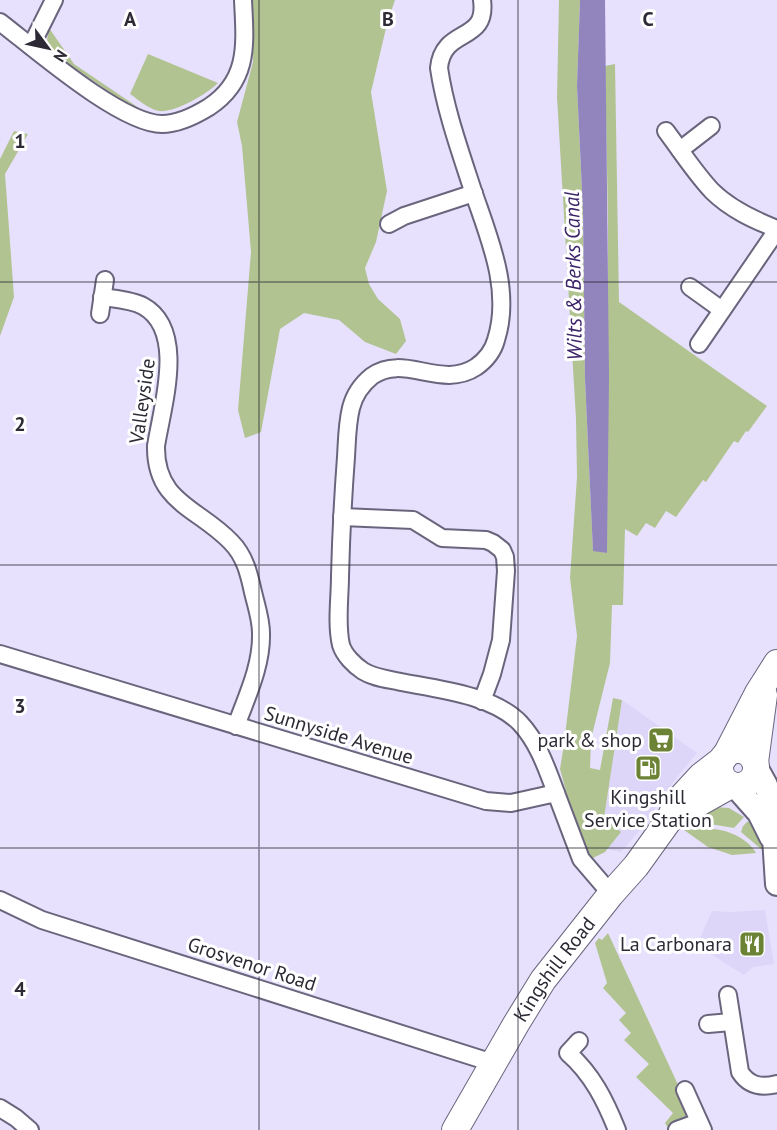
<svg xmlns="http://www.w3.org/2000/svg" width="777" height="1130" font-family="'PT Sans',sans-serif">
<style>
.built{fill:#ddd6f9}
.green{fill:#b2c392}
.water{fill:#9284bd}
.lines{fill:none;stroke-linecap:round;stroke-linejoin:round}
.street-casing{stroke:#6a657d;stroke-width:20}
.secondary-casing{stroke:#6a657d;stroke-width:26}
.primary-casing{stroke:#6a657d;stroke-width:28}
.street{stroke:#fff;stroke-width:16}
.secondary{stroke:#fff;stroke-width:22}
.primary{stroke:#fff;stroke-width:26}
.grid{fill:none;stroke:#2d2a35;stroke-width:1.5;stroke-opacity:0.55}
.labels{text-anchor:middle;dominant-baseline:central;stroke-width:6;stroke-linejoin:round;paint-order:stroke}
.street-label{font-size:20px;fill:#2d2a35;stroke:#fff}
.poi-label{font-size:20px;fill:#2d2a35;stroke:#fff;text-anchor:end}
.water-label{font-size:21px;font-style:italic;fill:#3b2368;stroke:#fff}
.grid-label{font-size:20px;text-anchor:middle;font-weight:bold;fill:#2d2a35;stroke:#fff;stroke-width:6;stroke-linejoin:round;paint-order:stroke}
</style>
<rect width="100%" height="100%" fill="#e7e1fd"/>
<g class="built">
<path d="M622,700L697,753L677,777L640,830L621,852L601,848L616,826L604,818Z"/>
<path d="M765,910L774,964L753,967L744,975L697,945L712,911L731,912Z"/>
</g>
<g class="green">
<path d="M250,0H395L387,24L371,92L387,191L376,242L365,268L369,284L378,299L400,319L406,341L396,354L365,342L339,320L304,313L280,329L261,432L245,438L238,410L251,252L242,146L237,122L253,62Z"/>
<path d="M559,0H580L577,86L583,211L585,379L593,550L607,553L608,221L605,66L615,64L619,302L767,406L748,432L746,431L738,443L734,441L706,482L703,480L676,517L666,511L655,528L646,523L637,536L625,529L623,605H612L610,663L591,739L590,768L600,770L613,698L622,700L604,818L621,832L605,852L591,859L578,855L566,791L560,769L564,744L577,636L570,578L577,477L576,419L557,97Z"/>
<path d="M49,28L74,64L139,108L137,111L54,54L47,40Z"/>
<path d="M148,54L218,83C207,94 175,113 159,111C148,109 139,100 130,94Z"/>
<path d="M14,131L28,134L5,174L14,297L0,336V159Z"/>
<path d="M716,807L729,808L744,817L734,828L698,822V816Z"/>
<path d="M748,821C756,829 760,838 763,848L761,849L741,832L743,826Z"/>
<path d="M704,828C724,829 745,835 756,853L732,855L708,847L684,830Z"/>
<path d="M608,933L685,1100C689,1115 686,1126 668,1128L665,1123L673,1113L636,1077L649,1064L624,1040L631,1033L619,1020L626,1013L603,988L607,983L595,943L599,938L602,940Z"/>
</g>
<path class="water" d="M580,0H605L609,377L607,553L593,551L585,379L583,211L577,86Z"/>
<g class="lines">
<defs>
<g id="street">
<path d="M482,0C488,44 443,26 439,68C445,109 460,151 473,191C489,238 512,290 496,340C493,351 486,360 476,367C441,390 404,353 372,376C362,384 354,396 351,408C347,424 347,441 346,457C343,497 341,536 340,576C340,597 336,624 341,645C344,655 354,665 363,671C374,678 388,679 401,682C438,689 493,695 520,723C538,742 547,769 556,793"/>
<path d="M0,22C34,48 121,124 162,124C178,124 196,115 209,107C250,80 245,43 243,0"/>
<path d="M31,46L54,0"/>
<path d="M666,131C681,151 695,173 712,191C730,209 754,220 777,229"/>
<path d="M680,150L711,126"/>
<path d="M389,224L404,216L474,193"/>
<path d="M690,287L722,310"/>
<path d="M102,297C115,299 132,300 143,306C187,330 162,407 156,446C155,503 199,508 231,542C245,556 249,574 253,592C256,605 261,619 261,633C262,665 247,696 236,726"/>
<path d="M100,314L105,280"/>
<path d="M699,344L777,230"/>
<path d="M342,517L413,520L442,538L486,540L493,543L502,550L505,557L506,571L501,640L492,674L482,701"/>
<path d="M0,654L486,801L511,803L556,793L581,859L611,894"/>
<path d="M0,900L42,920L493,1063"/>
<path d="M728,995L740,1072C749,1086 761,1088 777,1084"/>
<path d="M708,1024L731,1022"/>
<path d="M579,1041L568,1053C592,1074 605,1100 617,1130"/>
<path d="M685,1090L703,1130"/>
<path d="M0,1108L16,1118L30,1130"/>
<path d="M677,1130L699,1122"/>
</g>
<g id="secondary">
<path d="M756,767L766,785L772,806L777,884"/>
<path d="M735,786L759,813L771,837"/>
</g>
<g id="primary">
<circle cx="738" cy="768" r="18"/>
<path d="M726,755L758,693L777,663"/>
<path d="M755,762L764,695"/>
<path d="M674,817L731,785"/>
<path id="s1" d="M455,1130L516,1024L543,980L611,894L636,866L669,820L678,801L701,776L723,759"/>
</g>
</defs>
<use href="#street" class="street-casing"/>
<use href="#secondary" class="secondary-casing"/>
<use href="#primary" class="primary-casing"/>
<use href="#street" class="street"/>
<use href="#secondary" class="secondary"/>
<use href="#primary" class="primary"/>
</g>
<path class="grid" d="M259,0V1130M518,0V1130M0,282H777M0,565H777M0,848H777"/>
<defs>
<symbol id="supermarket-square" viewBox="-11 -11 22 22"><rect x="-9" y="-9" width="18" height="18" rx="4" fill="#6c8336" stroke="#fff"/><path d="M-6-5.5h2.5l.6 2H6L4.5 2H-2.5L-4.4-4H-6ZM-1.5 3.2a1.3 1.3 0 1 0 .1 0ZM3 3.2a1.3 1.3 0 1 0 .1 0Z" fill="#fff"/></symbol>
<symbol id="fuel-square" viewBox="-11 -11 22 22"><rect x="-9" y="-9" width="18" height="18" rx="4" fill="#6c8336" stroke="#fff"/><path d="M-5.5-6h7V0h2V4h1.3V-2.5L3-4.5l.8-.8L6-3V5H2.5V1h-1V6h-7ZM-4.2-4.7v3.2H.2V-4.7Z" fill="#fff"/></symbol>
<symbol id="restaurant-square" viewBox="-11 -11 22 22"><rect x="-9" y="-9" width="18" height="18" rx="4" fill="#6c8336" stroke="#fff"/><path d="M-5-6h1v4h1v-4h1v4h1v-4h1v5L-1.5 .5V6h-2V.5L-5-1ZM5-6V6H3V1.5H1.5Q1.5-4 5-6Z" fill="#fff"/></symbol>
</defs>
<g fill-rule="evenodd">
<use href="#supermarket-square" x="646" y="725" width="30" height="30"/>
<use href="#fuel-square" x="633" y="753" width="30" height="30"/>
<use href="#restaurant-square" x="737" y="929" width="30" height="30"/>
</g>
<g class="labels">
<g class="street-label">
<text transform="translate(142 401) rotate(-82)">Valleyside</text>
<text transform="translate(339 735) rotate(17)">Sunnyside Avenue</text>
<text transform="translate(252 964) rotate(18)">Grosvenor Road</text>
<text stroke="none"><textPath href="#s1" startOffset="189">Kingshill Road</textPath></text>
</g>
<g class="poi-label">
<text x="642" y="740">park &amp; shop</text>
<text x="648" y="797" text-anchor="middle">Kingshill<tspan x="648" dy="23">Service Station</tspan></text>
<text x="732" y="944">La Carbonara</text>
</g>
<g class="water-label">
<text transform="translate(573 276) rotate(-91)">Wilts &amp; Berks Canal</text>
</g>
</g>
<g class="grid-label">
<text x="130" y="26">A</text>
<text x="388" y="26">B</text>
<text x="648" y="26">C</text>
<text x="20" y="148">1</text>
<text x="20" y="431">2</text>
<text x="20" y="713">3</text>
<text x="20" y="996">4</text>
</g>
<g transform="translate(48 48) rotate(123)" stroke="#ffffff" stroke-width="4.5" paint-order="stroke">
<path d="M0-4.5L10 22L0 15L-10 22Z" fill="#2d2a35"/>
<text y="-9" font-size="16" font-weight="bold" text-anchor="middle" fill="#2d2a35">N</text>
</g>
</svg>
